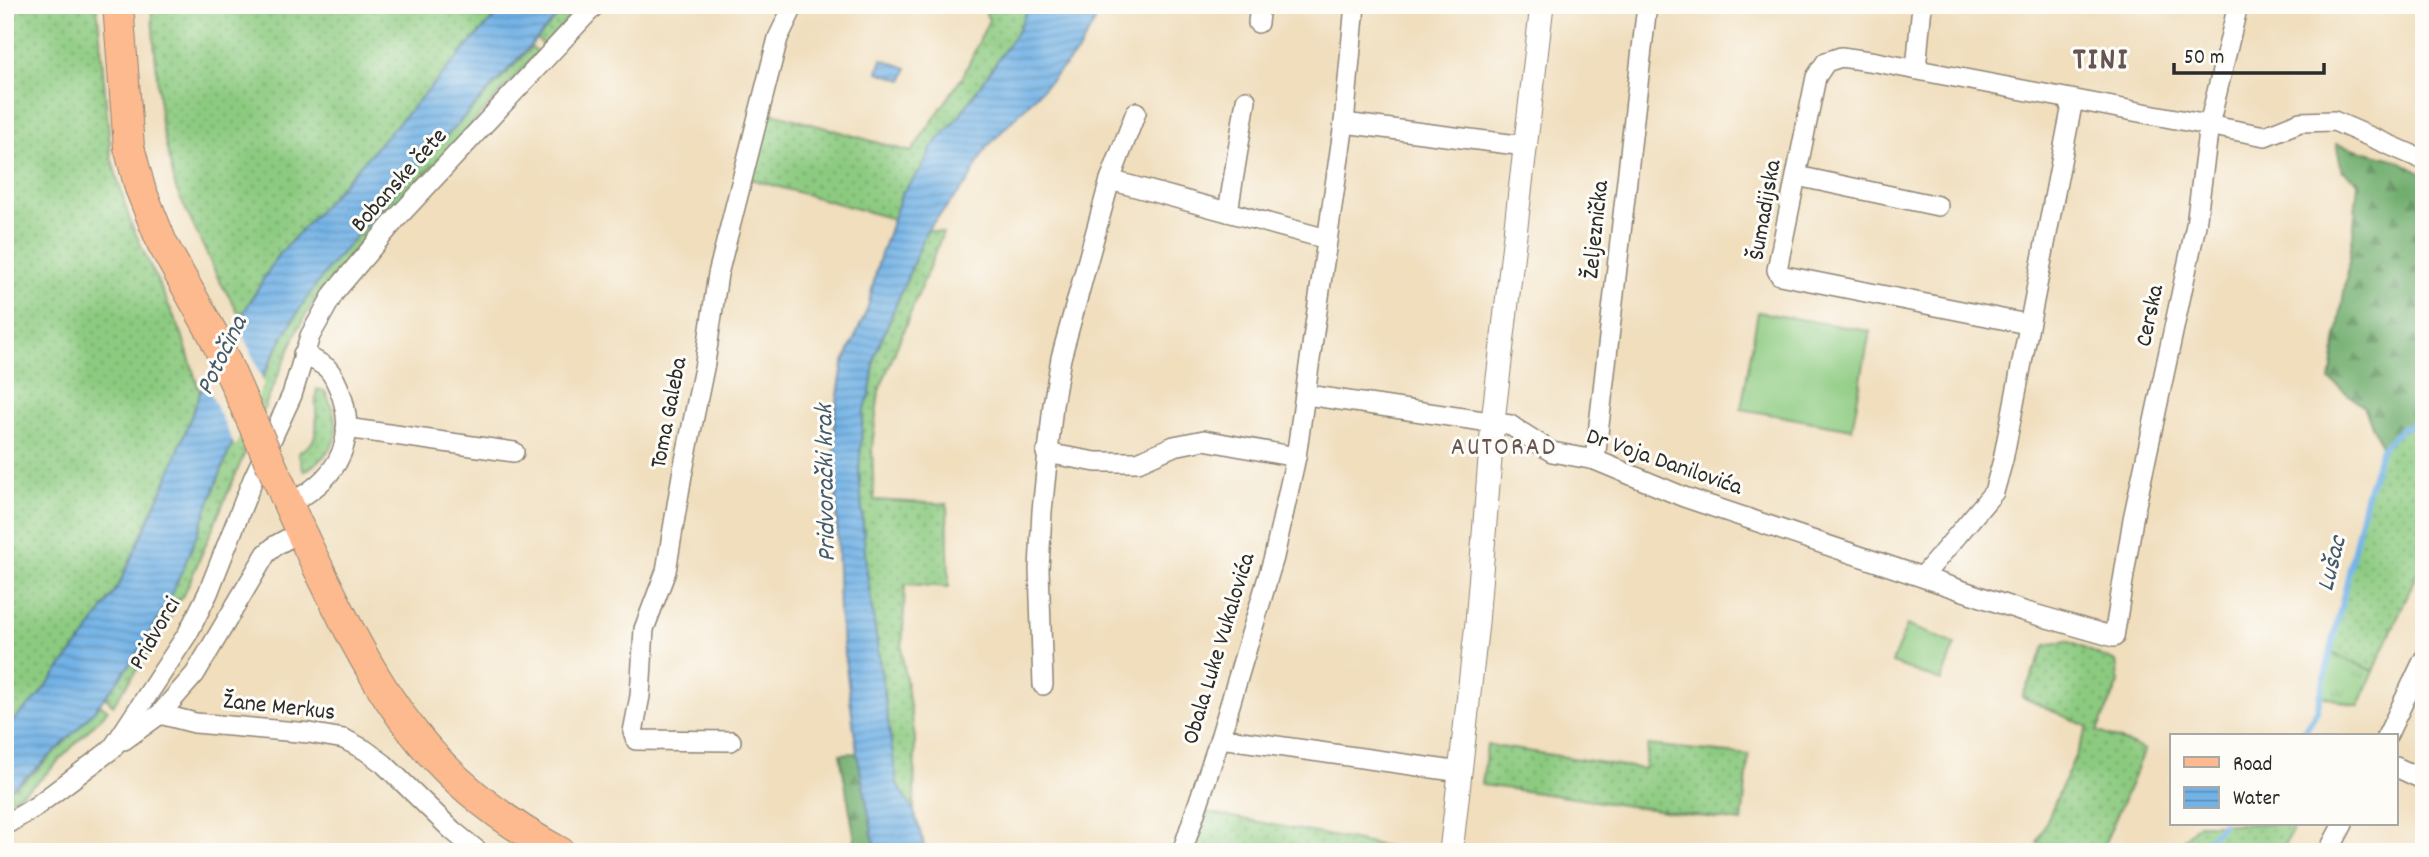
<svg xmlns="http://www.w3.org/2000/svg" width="2429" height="857" font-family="Dekko,sans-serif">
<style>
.grass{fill:url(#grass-dots);stroke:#5c7a56;stroke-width:2}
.forest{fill:url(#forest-firs);stroke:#4e6c4c;stroke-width:2}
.park{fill:url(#park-tufts);stroke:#5c7a56;stroke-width:2}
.garden{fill:#8cca80;stroke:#5c7a56;stroke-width:2}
.water{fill:url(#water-rules);stroke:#4e6e88;stroke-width:2}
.pier{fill:#f0debd}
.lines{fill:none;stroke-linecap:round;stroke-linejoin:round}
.stream{stroke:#72b2e6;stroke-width:6}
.minor-casing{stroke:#8e8474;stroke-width:22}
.tertiary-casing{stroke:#8e8474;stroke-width:25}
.primary-casing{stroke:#8e8474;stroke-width:32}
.minor{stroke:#fff;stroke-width:19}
.tertiary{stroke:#fff;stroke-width:23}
.primary{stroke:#fcba8e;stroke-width:30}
.primary-bridge-casing{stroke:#8e8474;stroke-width:32;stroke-linecap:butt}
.primary-bridge{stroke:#fcba8e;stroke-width:30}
.labels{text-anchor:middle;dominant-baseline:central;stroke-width:6;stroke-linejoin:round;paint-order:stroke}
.street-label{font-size:24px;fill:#2b2b2b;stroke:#fdfcf7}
.water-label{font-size:26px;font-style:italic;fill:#445a6c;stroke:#fdfcf7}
.neighbourhood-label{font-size:26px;letter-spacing:2px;fill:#665554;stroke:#fdfcf7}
.district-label{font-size:32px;font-weight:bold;letter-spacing:2px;fill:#665554;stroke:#fdfcf7}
</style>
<defs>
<pattern id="grass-dots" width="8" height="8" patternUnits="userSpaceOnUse" patternTransform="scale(1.75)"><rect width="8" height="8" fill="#8cca80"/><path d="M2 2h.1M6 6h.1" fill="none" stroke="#73a469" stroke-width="1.8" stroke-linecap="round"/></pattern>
<pattern id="forest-firs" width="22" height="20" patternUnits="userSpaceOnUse" patternTransform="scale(1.75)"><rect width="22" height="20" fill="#71ae6e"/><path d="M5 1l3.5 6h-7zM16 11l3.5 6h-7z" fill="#5d8e5b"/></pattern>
<pattern id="park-tufts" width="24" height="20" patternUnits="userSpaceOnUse" patternTransform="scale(1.75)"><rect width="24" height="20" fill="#8cca80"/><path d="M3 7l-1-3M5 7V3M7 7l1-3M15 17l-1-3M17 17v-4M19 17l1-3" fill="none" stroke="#73a469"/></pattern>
<pattern id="water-rules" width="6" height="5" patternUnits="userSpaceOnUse" patternTransform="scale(1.75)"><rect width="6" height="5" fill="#72b2e6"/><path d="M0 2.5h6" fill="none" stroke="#5e91bb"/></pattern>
</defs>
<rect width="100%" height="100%" fill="#fdfcf7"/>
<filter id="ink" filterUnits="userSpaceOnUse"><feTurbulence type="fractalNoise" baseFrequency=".0143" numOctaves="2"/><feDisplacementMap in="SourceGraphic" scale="14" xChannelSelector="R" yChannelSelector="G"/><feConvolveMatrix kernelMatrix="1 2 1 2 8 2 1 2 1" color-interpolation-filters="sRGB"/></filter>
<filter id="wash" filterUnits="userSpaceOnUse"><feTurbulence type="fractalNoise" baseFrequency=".00686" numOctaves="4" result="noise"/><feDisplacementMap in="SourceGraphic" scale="28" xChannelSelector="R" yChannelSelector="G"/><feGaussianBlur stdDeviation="1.57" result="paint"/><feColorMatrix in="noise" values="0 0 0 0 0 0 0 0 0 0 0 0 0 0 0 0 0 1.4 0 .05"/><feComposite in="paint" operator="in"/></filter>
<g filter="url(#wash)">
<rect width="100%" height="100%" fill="#f0debd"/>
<g class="grass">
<path d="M5,5H97L111,157L131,224L182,334L200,393L169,475L120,583L87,634L36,699L5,728Z"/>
<path d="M151,5H505L276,258L241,317L218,278L176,189L161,123Z"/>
<path d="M568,5H581L544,46L537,39Z"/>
<path d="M982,5H1029L1019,29L958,118L932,147L921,170L902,193L893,219L743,177L759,109L911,152L963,76L989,20Z"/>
<path d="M531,47L538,52L346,260L314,301L298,329L187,588L155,643L113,705L105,697L163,610L228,454L264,375L293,319L320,277L420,164Z"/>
<path d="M927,230L943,233L879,391L872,447L874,500L947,504L949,587L905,584L902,654L915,738L914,811L897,784L866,566L859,471L863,414L870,393L875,355Z"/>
<path d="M317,389L325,391C343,430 342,447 304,472L298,453C302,450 309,446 312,442C321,428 313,405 317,389Z"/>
<path d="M2424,423V557L2374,671L2331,653L2366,497L2382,448L2402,428Z"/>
<path d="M2067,641L2116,662L2119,683L2097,731L2145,750L2101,852H2061L2037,843L2088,727L2022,697L2046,645Z"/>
<path d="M100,704L108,710L40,780L5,804V793L35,772Z"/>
<path d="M1487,745L1644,769L1648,745L1749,755L1742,822L1482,785Z"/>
<path d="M1201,811L1415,852H1193Z"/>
<path d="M2198,824H2295L2282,852H2172Z"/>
</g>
<g class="forest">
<path d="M2336,144L2397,160L2424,175V423L2402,428L2382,448L2364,407L2330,380L2353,235L2358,182L2342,170Z"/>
<path d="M857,753L876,852H857L840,754Z"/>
</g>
<path class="park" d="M2331,653L2374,671L2359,706L2321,696Z"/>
<g class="garden">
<path d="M1758,312L1870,331L1852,429L1741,409Z"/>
<path d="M1907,625L1955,644L1941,681L1892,663Z"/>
</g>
<g class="water">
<path d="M505,5H568C506,73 442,139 381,208C349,244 317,278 293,320C268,362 247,408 228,454C207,506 190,560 163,610C125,681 70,746 5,793V728L36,699L87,634L120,583L169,475L200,393L241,317L276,258Z"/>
<path d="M1029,5H1104L1078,52L986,148L967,183L927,230L875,355L870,393L863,414L859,471L866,566L897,784L914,811L926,852H876L857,753L839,612L834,420L843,364L867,310L879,260L902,193L921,170L932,147L958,118L1019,29Z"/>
<path d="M882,59L907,68L903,80L878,72Z"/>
</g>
<path class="pier" d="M236,318L264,383L235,447L204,379Z"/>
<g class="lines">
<g class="stream">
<path d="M2302,736L2317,711L2366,497L2382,448L2402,428L2424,423"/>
<path d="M2204,852L2207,841L2223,824"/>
</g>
</g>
</g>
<g filter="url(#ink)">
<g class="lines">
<defs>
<g id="minor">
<path d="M1258,23L1260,5"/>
<path d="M1916,69L1922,5"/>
<path d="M1344,123L1525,146"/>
<path d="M1797,176L1938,206"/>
<path d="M1110,180L1327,239"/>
<path d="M1228,212L1246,100"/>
<path d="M2027,324L1780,275L1777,270L1816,77L1826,62L1841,57L1876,62L2265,136L2300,122L2334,121L2424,160"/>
<path d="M1307,395L1510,425L1552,452L1595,460L1684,497L2023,611L2114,637L2133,519L2196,225L2209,125L2238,5"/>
<path d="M346,428L514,452"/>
<path d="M1046,453L1096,462H1138L1174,446L1204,440L1296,457"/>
<path d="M1595,460L1647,5"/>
<path d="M288,504C331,483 358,448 342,397C339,388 334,375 327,368C320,363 311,358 303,354"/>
<path d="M1923,576L1994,492L2003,460L2073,100"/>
<path d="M1043,685L1039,569L1042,511L1053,405L1061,358L1110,180L1136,112"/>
<path d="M160,714L195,723L309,733L344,739L365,750L384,764L453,831L479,852"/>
<path d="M2387,736L2424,659"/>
<path d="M1220,738L1461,772"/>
<path d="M124,740L160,714L195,674L266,554L276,545L300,532"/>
<path d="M731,741L636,740L633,732L640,696L644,629L666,571L682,475L705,363L718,274L778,38L794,5"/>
<path d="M2396,767L2424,780"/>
<path d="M5,825L35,807L112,749L188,633L208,593L253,479L292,395L310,336L334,293L397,218L595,5"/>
<path d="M1182,852L1220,738L1274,557L1296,457L1344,123L1355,5"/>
<path d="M2328,852L2343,824"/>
</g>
<path id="tertiary" d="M1451,852L1477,623L1493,421L1542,5"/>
<g id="primary">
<path d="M118,5L129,147L140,188L162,243L214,336"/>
<path d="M282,489C297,527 316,563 334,600C391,716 444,790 560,852"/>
</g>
</defs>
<use href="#minor" class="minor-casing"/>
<use href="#tertiary" class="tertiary-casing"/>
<use href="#primary" class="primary-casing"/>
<use href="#minor" class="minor"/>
<use href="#tertiary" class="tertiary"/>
<use href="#primary" class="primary"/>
<defs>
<path id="primary-bridge" d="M214,336L282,489"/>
</defs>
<use href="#primary-bridge" class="primary-bridge-casing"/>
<use href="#primary-bridge" class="primary-bridge"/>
</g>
</g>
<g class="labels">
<g class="street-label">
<text transform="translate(400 181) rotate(-48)">Bobanske čete</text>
<text transform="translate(1766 210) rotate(-80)">Šumadijska</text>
<text transform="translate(1597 230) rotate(-84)">Željeznička</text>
<text transform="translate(2151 316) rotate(-78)">Cerska</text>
<text transform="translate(670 413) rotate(-79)">Toma Galeba</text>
<text transform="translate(1664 463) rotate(19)">Dr Voja Danilovića</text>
<text transform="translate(156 634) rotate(-60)">Pridvorci</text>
<text transform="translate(1220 649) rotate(-73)">Obala Luke Vukalovića</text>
<text transform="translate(279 708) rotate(6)">Žane Merkus</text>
</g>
<g class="water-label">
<text transform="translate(223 356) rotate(-64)">Potočina</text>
<text transform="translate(827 483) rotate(-91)">Pridvorački krak</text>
<text transform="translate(2333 564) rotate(-76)">Lušac</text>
</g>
<g class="neighbourhood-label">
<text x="1504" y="448">AUTORAD</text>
</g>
<g class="district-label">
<text x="2101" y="62">TINI</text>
</g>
</g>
<rect width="2429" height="857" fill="none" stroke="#fdfcf7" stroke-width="28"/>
<rect x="2170" y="734" width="228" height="91" fill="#fdfcf7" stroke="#a9a8a5" stroke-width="2"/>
<rect x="2184" y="757" width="35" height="10" fill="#fcba8e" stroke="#a9a8a5" stroke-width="2"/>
<text x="2233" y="770" font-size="21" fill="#2b2b2b">Road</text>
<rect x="2184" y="787" width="35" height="21" fill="url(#water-rules)" stroke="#a9a8a5" stroke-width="2"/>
<text x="2233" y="804" font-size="21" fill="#2b2b2b">Water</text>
<path d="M2174 63v10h150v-10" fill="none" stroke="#2b2b2b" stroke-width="3.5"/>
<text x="2184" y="63" font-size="21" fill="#2b2b2b" stroke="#fdfcf7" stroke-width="5" paint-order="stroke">50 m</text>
</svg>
